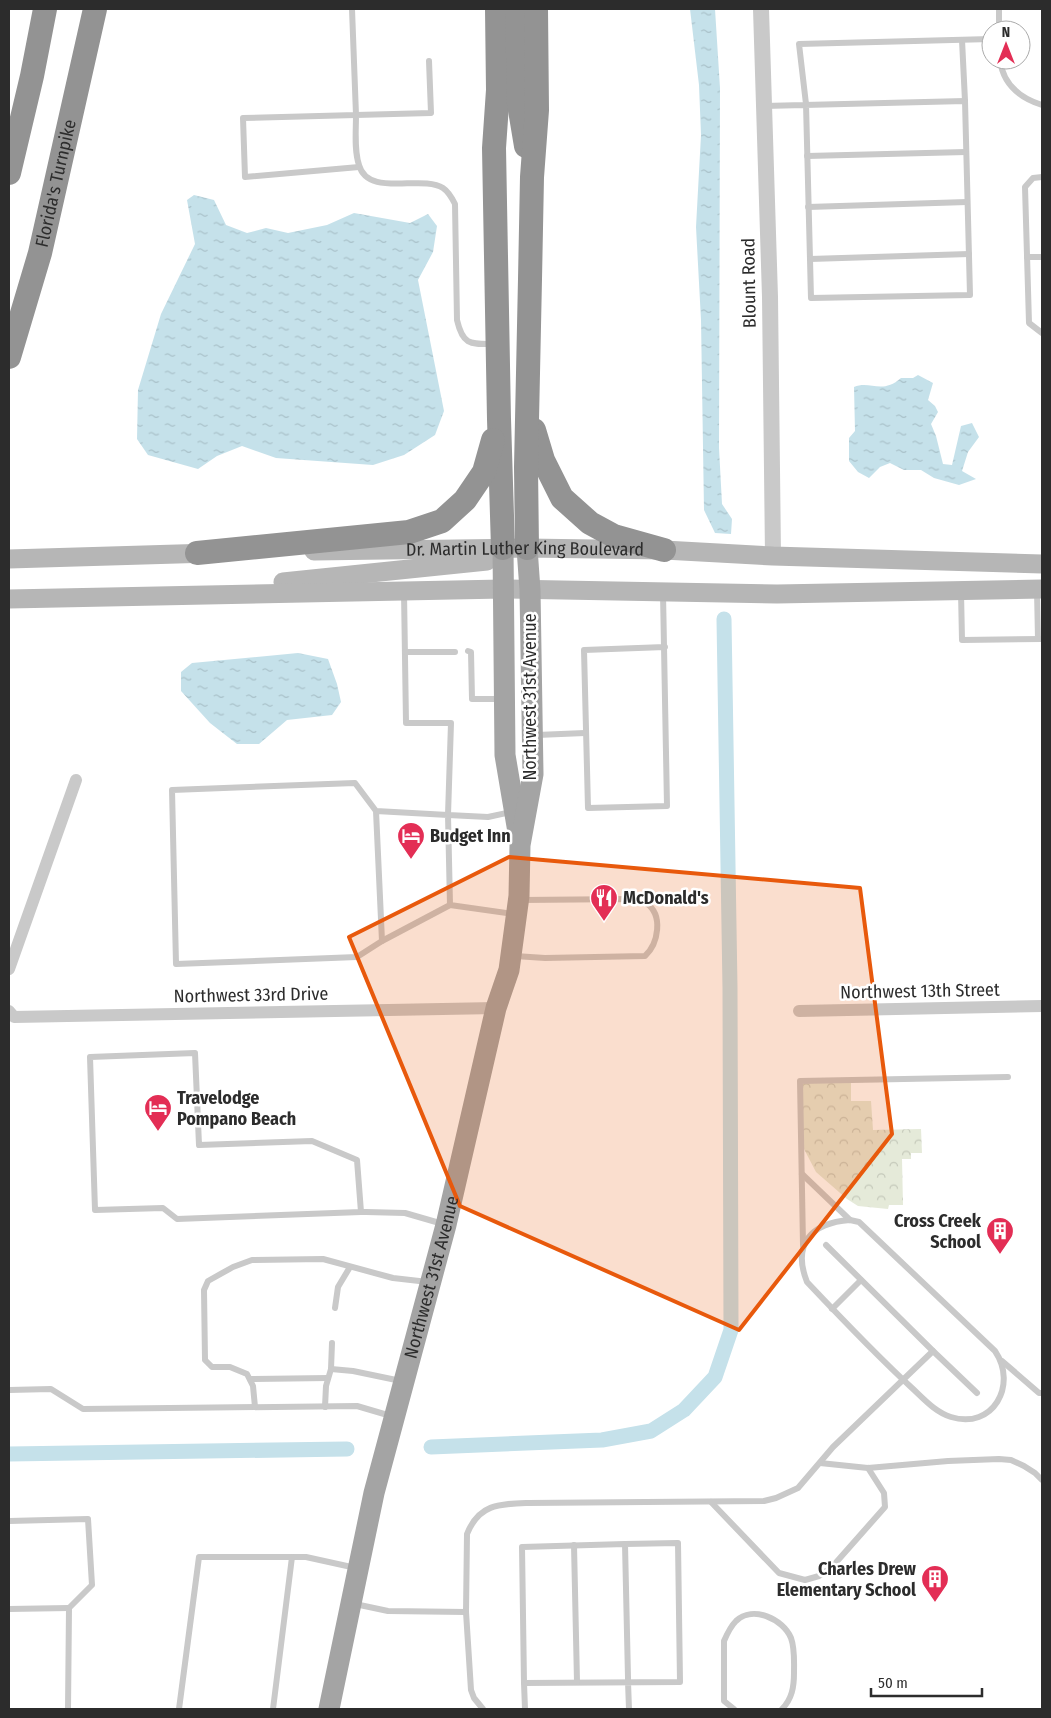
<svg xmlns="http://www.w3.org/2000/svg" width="1051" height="1718" font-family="'Fira Sans Condensed',sans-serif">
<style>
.park{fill:url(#park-crowns)}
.water{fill:url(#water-ripples)}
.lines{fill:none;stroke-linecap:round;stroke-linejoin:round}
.canal{stroke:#c5e1ea;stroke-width:15}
.service{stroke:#c9c9c9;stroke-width:6}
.minor{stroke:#c9c9c9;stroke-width:12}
.tertiary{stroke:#c9c9c9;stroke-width:16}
.secondary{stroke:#b6b6b6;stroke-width:19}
.primary{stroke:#a4a4a4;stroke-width:21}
.motorway{stroke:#939393;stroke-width:24}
.marked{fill:#e8590c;fill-opacity:0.2;stroke:#e8590c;stroke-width:4;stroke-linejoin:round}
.labels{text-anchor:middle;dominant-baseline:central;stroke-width:5;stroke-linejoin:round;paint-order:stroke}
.street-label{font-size:18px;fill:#2c2c2c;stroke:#fff}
.poi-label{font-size:18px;font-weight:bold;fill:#2c2c2c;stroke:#fff;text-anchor:start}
</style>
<defs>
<pattern id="park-crowns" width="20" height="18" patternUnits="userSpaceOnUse" patternTransform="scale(1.25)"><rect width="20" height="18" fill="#e5ead9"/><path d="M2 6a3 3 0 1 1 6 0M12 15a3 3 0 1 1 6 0" fill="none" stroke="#c5c9ba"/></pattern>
<pattern id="water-ripples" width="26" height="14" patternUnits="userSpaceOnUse" patternTransform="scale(1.25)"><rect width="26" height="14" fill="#c5e1ea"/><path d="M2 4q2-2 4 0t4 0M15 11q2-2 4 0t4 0" fill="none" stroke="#a9c1c9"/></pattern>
</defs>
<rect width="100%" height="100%" fill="#fff"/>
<path class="park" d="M851,1080V1101H871L873,1130L921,1129L922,1153H911V1159H902L903,1205H889L888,1209L858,1206L847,1199L816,1172L804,1149L800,1081Z"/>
<g class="water">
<path d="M690,9H715L720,88L719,448L722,504L732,519L731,534L715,533L704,510L701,320L696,227L701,135L699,85Z"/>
<path d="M194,195L214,200L226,225L247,233L266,228L288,233L327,225L354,213L410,223L428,214L437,226L433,252L418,280L444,411L435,435L404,455L373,465L276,458L242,446L217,456L198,469L148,455L137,439L138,390L161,314L195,244L187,200Z"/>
<path d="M918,375L933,383L928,400L935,406L938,412L931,424L936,436L943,464L952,465L961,426L972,423L979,437L968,452L962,471L976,479L959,485L934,478L921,470H904L890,463L880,467L869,478L858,472L849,461V438L855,431L854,387C870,380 882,395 901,378H913Z"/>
<path d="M298,653L328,659L337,684L341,702L332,715L287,720L259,744H237L210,723L181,691V672L192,663Z"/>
</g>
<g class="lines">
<g class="canal">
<path d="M431,1447L602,1440L651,1431L684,1410L715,1377L731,1330L730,988L724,619"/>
<path d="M9,1454L347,1449"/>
</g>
<g class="service">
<path d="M352,9L356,115L243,118L245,177L359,167"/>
<path d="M999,9V30"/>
<path d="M962,40L965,101"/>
<path d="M1000,60C1003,84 1020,98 1042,105"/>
<path d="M429,61L431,113L356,115C356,131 354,150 359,165C368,198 422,174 443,188C449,192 452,198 455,204L457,320C463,346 471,344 494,344"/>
<path d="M764,106L965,101L970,295L811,298L806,104L799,44L991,39"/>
<path d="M807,156L966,152"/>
<path d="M1042,177L1033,178L1025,187L1029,323L1042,333"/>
<path d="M808,207L967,202"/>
<path d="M1027,257H1042"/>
<path d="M810,259L969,254"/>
<path d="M1037,590L1038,639"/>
<path d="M404,592L406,723H451L448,815L488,817L511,812"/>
<path d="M961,592L962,640L1042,639"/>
<path d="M663,593L667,806L588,808L584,650L665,647"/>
<path d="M468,651L471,652L472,699H500"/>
<path d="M405,652H455"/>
<path d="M537,735L585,733"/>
<path d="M376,811L355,783L172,790L176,964L357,957L382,941L376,811L448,815L450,905L513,914"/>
<path d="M382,941L450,905"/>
<path d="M515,956L545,958L645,956C658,944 664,915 646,903C642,901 635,900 631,899L522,900"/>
<path d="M802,1174L850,1220"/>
<path d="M361,1212L357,1160L312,1141L199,1145L195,1053L90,1057L95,1210L163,1208L177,1219L361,1212H366L405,1213L443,1224"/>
<path d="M850,1220L859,1222L995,1351C1018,1385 993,1430 951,1417C935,1412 924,1399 912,1388C875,1354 841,1318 807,1282C792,1244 811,1223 850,1220Z"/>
<path d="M803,1245L800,1081L1008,1077"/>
<path d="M335,1308L338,1287L350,1267"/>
<path d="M832,1309L861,1280"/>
<path d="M933,1351L977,1393"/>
<path d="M1002,1361L1039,1393H1042"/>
<path d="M331,1369L332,1343"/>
<path d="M250,1379L328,1378"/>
<path d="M9,1390L51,1389L83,1409L357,1406L391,1416"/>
<path d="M255,1407L253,1386L247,1374L230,1367H212L205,1360L204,1290L208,1281L233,1267L252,1260L323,1259L393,1278L428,1282"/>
<path d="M325,1407L326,1386L331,1369L353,1371L401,1381"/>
<path d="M820,1463L868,1468L948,1461L999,1459L1011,1460L1024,1466L1035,1473L1042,1480"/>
<path d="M711,1502L779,1573L805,1580L819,1576L832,1567L885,1507L884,1493L868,1468"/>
<path d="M9,1521L88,1519L92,1585L69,1608L68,1709"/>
<path d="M625,1544L522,1547L524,1683L680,1682L678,1543L625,1544L628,1678V1682L629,1709"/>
<path d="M574,1545L577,1682"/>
<path d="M355,1604L388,1611L466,1612L467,1534C479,1504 499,1504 528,1503L764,1501L776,1498L798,1488L833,1447L933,1351L826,1245"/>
<path d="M9,1609L69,1608"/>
<path d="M466,1612L471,1690L474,1698L483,1709"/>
<path d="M524,1683L525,1709"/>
<path d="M179,1709L199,1557H306L356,1568"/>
<path d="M273,1709L292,1557"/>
<path d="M734,1709L724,1701V1641C727,1634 730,1627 736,1621C753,1605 783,1619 791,1638C795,1649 794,1662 794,1673C794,1687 792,1699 782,1709"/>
</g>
<g class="minor">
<path d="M9,969L76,780"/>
<path d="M9,1011L14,1017L496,1008"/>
<path d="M799,1011L1042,1006"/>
</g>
<path class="tertiary" d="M761,9L770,297L773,556"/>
<g class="secondary">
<path id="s1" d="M314,551L527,548L664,550L773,556L1042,564"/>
<path d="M9,559L211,553"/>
<path d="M283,582L487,561L498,552"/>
<path d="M9,599L503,589L777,594L1042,589"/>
</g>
<g class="primary">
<path d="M503,548L505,755L518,832"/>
<path id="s2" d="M329,1709L374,1493L446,1225L496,1008L509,970L519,896L520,845L533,774L530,590L527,548"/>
</g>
<g class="motorway">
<path d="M497,9L498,90L494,148L499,419L503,548"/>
<path d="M517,9L519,104L526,146"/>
<path d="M9,173L32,76L45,9"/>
<path id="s3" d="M9,357L40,253L95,9"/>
<path d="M534,430L543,460L562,498L590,523L614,536L664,550"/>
<path d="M527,548L526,467L530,279L532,177L537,110L536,9"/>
<path d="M197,553L409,532L442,521L465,500L484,472L493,440"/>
</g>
</g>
<path class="marked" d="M509,857L860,888L892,1134L739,1330L460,1206L349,937Z"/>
<defs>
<symbol id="hotel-pin" viewBox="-11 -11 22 30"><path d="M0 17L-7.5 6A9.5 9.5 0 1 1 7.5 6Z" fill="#e32e55" stroke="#fff"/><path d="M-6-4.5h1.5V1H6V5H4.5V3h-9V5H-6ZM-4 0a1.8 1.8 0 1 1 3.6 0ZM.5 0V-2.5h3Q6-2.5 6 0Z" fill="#fff"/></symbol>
<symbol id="restaurant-pin" viewBox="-11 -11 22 30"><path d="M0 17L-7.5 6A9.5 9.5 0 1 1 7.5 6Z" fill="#e32e55" stroke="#fff"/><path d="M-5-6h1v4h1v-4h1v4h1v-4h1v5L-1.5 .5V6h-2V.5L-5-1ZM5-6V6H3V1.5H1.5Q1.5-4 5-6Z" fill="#fff"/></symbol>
<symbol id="building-pin" viewBox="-11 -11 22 30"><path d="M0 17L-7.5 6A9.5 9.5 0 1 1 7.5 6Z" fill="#e32e55" stroke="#fff"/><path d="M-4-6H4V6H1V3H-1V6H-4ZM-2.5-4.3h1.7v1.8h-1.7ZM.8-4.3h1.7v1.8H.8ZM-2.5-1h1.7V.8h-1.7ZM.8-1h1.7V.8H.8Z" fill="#fff"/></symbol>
</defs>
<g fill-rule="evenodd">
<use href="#hotel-pin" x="395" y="820" width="32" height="43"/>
<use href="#restaurant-pin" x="588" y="882" width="32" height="43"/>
<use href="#hotel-pin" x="142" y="1092" width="32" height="43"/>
<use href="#building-pin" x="984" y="1215" width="32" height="43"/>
<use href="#building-pin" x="919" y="1563" width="32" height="43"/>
</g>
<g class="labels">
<g class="street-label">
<text stroke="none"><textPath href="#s3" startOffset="180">Florida's Turnpike</textPath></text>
<text transform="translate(749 283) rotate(-91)">Blount Road</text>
<text stroke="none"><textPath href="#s1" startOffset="211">Dr. Martin Luther King Boulevard</textPath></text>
<text transform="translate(530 697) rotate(-90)">Northwest 31st Avenue</text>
<text transform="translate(920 991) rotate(-1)">Northwest 13th Street</text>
<text transform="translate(251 995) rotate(-1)">Northwest 33rd Drive</text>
<text stroke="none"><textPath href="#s2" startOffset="444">Northwest 31st Avenue</textPath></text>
</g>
<g class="poi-label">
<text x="430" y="836">Budget Inn</text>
<text x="623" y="898">McDonald's</text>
<text x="177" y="1098">Travelodge<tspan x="177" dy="21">Pompano Beach</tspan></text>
<text x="981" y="1221" text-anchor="end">Cross Creek<tspan x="981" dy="21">School</tspan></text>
<text x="916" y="1569" text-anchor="end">Charles Drew<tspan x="916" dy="21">Elementary School</tspan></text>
</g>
</g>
<rect width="1051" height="1718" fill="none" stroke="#2c2c2c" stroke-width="20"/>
<g transform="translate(1006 45)"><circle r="24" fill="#ffffff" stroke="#ababab"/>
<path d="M0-4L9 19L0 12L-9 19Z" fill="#e32e55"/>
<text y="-8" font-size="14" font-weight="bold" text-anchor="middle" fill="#2c2c2c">N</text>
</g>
<path d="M871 1688v8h111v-8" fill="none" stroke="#2c2c2c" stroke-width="2.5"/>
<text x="878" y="1688" font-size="15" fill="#2c2c2c" stroke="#ffffff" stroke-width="4" paint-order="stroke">50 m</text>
</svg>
